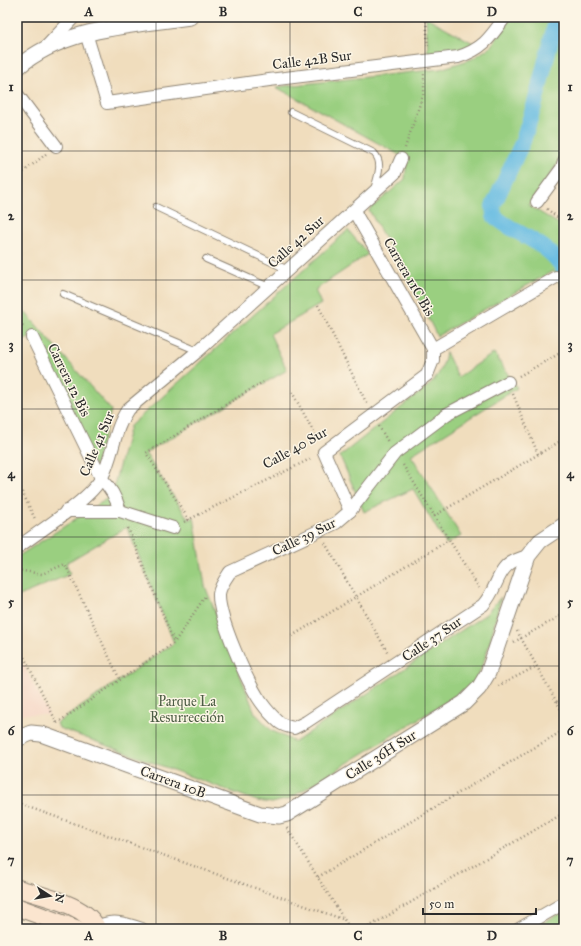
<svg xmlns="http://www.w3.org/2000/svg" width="581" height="946" font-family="'IM FELL Great Primer',serif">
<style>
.built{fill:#f5d3c2}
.green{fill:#9acf80;stroke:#627d56}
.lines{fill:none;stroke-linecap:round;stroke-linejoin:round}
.canal{stroke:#65bbe2;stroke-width:16}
.service-casing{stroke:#8e8474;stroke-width:8}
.minor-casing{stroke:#8e8474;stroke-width:14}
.tertiary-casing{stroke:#8e8474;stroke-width:17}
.secondary-casing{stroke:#8e8474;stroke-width:19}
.path{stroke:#8e8474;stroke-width:2.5;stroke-dasharray:1 3;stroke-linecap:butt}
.service{stroke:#fff;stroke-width:6}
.minor{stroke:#fff;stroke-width:12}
.tertiary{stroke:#fff;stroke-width:15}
.secondary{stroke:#fbe5cf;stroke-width:17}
.grid{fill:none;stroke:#2b2b2b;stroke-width:1;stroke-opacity:0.55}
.labels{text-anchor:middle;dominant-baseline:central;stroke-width:3;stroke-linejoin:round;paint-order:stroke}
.street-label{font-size:14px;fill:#2b2b2b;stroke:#fcf5e5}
.park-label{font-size:14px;fill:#4c5c44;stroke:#fcf5e5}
.neatline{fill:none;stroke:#2b2b2b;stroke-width:1.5}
.grid-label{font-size:13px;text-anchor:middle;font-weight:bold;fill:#2b2b2b}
</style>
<rect width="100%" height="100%" fill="#fcf5e5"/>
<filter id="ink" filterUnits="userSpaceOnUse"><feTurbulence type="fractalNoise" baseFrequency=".025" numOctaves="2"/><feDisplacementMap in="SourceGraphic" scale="8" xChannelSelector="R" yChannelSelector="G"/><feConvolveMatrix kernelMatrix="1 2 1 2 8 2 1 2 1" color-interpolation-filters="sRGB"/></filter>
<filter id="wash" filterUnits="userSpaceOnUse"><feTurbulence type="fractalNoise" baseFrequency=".012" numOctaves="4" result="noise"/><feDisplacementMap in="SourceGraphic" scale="16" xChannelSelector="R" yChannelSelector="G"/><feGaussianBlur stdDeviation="0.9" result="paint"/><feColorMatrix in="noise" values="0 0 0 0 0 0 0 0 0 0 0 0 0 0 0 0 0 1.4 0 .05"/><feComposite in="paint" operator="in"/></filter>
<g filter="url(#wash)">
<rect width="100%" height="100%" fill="#f0ddbd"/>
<path class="built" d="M17,653L49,715L22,714L17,717Z"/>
<g class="green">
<path d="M426,17L473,43L472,48L428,55Z"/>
<path d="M510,17H564V147L557,165L528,205L564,227V292L553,271L437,336L420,302L369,210L405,179L407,159L276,87L440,69L472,59L492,46Z"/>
<path d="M348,230L368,254L315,290L321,304L270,334L287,370L145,453L189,520L194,517L205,586L255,713L271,730L295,742L486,614L501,597C494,622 487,669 469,688L289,799L272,803L257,801L59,728L57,723L174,643L127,527L66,563L70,574L17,597V557L111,496L130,426Z"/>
<path d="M17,303L111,410L95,467L31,337L17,344Z"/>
<path d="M446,352L458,377L494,353L517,388L411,455L461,536L446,544L413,489L364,512L340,456L432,383C440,373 444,365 446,352Z"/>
<path d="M564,911V929H532Z"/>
</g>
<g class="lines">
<path class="canal" d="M557,17L535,103L523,141L493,206L494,216C517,236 549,242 564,270"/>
</g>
</g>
<g filter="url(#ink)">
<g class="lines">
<defs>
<g id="service">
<path d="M291,112L374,153C384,163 377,177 374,190"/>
<path d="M156,207L288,270"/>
<path d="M206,259L269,287"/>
<path d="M63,294L198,351"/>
</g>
<g id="minor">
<path d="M86,33L107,103L269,80L458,57C483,49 490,38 505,17"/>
<path d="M46,47L74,17"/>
<path d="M17,94L56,146"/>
<path d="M537,202L562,168L564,161"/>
<path d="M32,337L101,478C111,488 116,497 120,511"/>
<path d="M433,349L556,277"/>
<path d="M508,382L447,414L395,453L350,511L336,523L230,572C226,578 220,586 219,594C218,617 247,682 261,702C266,709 273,717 280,723C284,726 289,727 294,728L306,722L483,605C502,583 494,564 528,556"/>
<path d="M66,511H120L173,528"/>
<path d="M350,511L324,452L427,375L433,360V349L354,211"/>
<path d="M17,548C39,531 90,500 102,477C113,456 114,429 128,409L198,351L395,173L401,159"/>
<path d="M94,929C110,918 125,923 142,929"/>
<path d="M519,929L564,903"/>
</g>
<g id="tertiary">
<path d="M17,68C64,27 131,26 190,17"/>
<path d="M17,739L31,733L41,734L260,814L279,816L287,814L464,703L479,688L488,673L528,556L540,541L564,525"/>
</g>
<g id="secondary">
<path d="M17,888C40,896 88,904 97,929"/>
<path d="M17,907L77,929"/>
</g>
</defs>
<use href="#service" class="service-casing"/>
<use href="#minor" class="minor-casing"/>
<use href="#tertiary" class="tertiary-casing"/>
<use href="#secondary" class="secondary-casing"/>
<g class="path">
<path d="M426,17L428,48"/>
<path d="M405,148L424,92V74"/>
<path d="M17,177L46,154"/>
<path d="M547,209L562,221"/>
<path d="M318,305L367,404"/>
<path d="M17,319L24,327"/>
<path d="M519,376L564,351"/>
<path d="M292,392L318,440"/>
<path d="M513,394L538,454"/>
<path d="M379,426L388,442"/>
<path d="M403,465L479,588"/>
<path d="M17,481L35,519"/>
<path d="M434,516L564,439"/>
<path d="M189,520L146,453L263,382"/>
<path d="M184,522L312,458"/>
<path d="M128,528L174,642"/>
<path d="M325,543L388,653"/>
<path d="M17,570L42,574L65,564L120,680"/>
<path d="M517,631L564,715"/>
<path d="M292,636L449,540"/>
<path d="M514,642L564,614"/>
<path d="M17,643L57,723"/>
<path d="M498,686L537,666"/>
<path d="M557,702L564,697"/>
<path d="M57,723L174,643L206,595"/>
<path d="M17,803L345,920"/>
<path d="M287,828L350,929"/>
<path d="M318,877L564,730"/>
<path d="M365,929L564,813"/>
</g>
<use href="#service" class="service"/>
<use href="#minor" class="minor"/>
<use href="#tertiary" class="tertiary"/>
<use href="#secondary" class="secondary"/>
</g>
</g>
<path class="grid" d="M156,17V929M290,17V929M425,17V929M17,151H564M17,280H564M17,409H564M17,537H564M17,666H564M17,795H564"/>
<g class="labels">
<g class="street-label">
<text transform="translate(312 60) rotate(-7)">Calle 42B Sur</text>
<text transform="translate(296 242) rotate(-42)">Calle 42 Sur</text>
<text transform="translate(409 277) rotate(60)">Carrera 11C Bis</text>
<text transform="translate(69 380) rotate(64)">Carrera 12 Bis</text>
<text transform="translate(97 444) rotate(-67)">Calle 41 Sur</text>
<text transform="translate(295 448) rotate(-29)">Calle 40 Sur</text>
<text transform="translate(304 537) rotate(-26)">Calle 39 Sur</text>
<text transform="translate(432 639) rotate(-34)">Calle 37 Sur</text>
<text transform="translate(381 755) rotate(-32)">Calle 36H Sur</text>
<text transform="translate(173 782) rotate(20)">Carrera 10B</text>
</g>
<g class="park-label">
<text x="187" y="701">Parque La<tspan x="187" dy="16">Resurrección</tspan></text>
</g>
</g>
<rect width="581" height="946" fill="none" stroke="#fcf5e5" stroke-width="44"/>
<g transform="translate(50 896) rotate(102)" stroke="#fcf5e5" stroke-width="3" paint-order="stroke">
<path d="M0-3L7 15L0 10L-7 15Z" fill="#2b2b2b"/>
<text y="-6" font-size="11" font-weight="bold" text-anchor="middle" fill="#2b2b2b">N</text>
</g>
<path d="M423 908v6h113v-6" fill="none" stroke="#2b2b2b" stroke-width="2"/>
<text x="429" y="908" font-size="12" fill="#2b2b2b" stroke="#fcf5e5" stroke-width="3" paint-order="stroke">50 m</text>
<rect x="22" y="22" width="537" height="902" class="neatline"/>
<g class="grid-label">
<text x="89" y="16">A</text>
<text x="223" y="16">B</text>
<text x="358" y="16">C</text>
<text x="492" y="16">D</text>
<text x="11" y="91">1</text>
<text x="570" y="91">1</text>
<text x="11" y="220">2</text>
<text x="570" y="220">2</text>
<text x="11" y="349">3</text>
<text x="570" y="349">3</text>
<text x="11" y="478">4</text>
<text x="570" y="478">4</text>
<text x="11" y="606">5</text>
<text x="570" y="606">5</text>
<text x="11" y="735">6</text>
<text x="570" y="735">6</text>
<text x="11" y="864">7</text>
<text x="570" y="864">7</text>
<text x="89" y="940">A</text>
<text x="223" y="940">B</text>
<text x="358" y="940">C</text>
<text x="492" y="940">D</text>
</g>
</svg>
